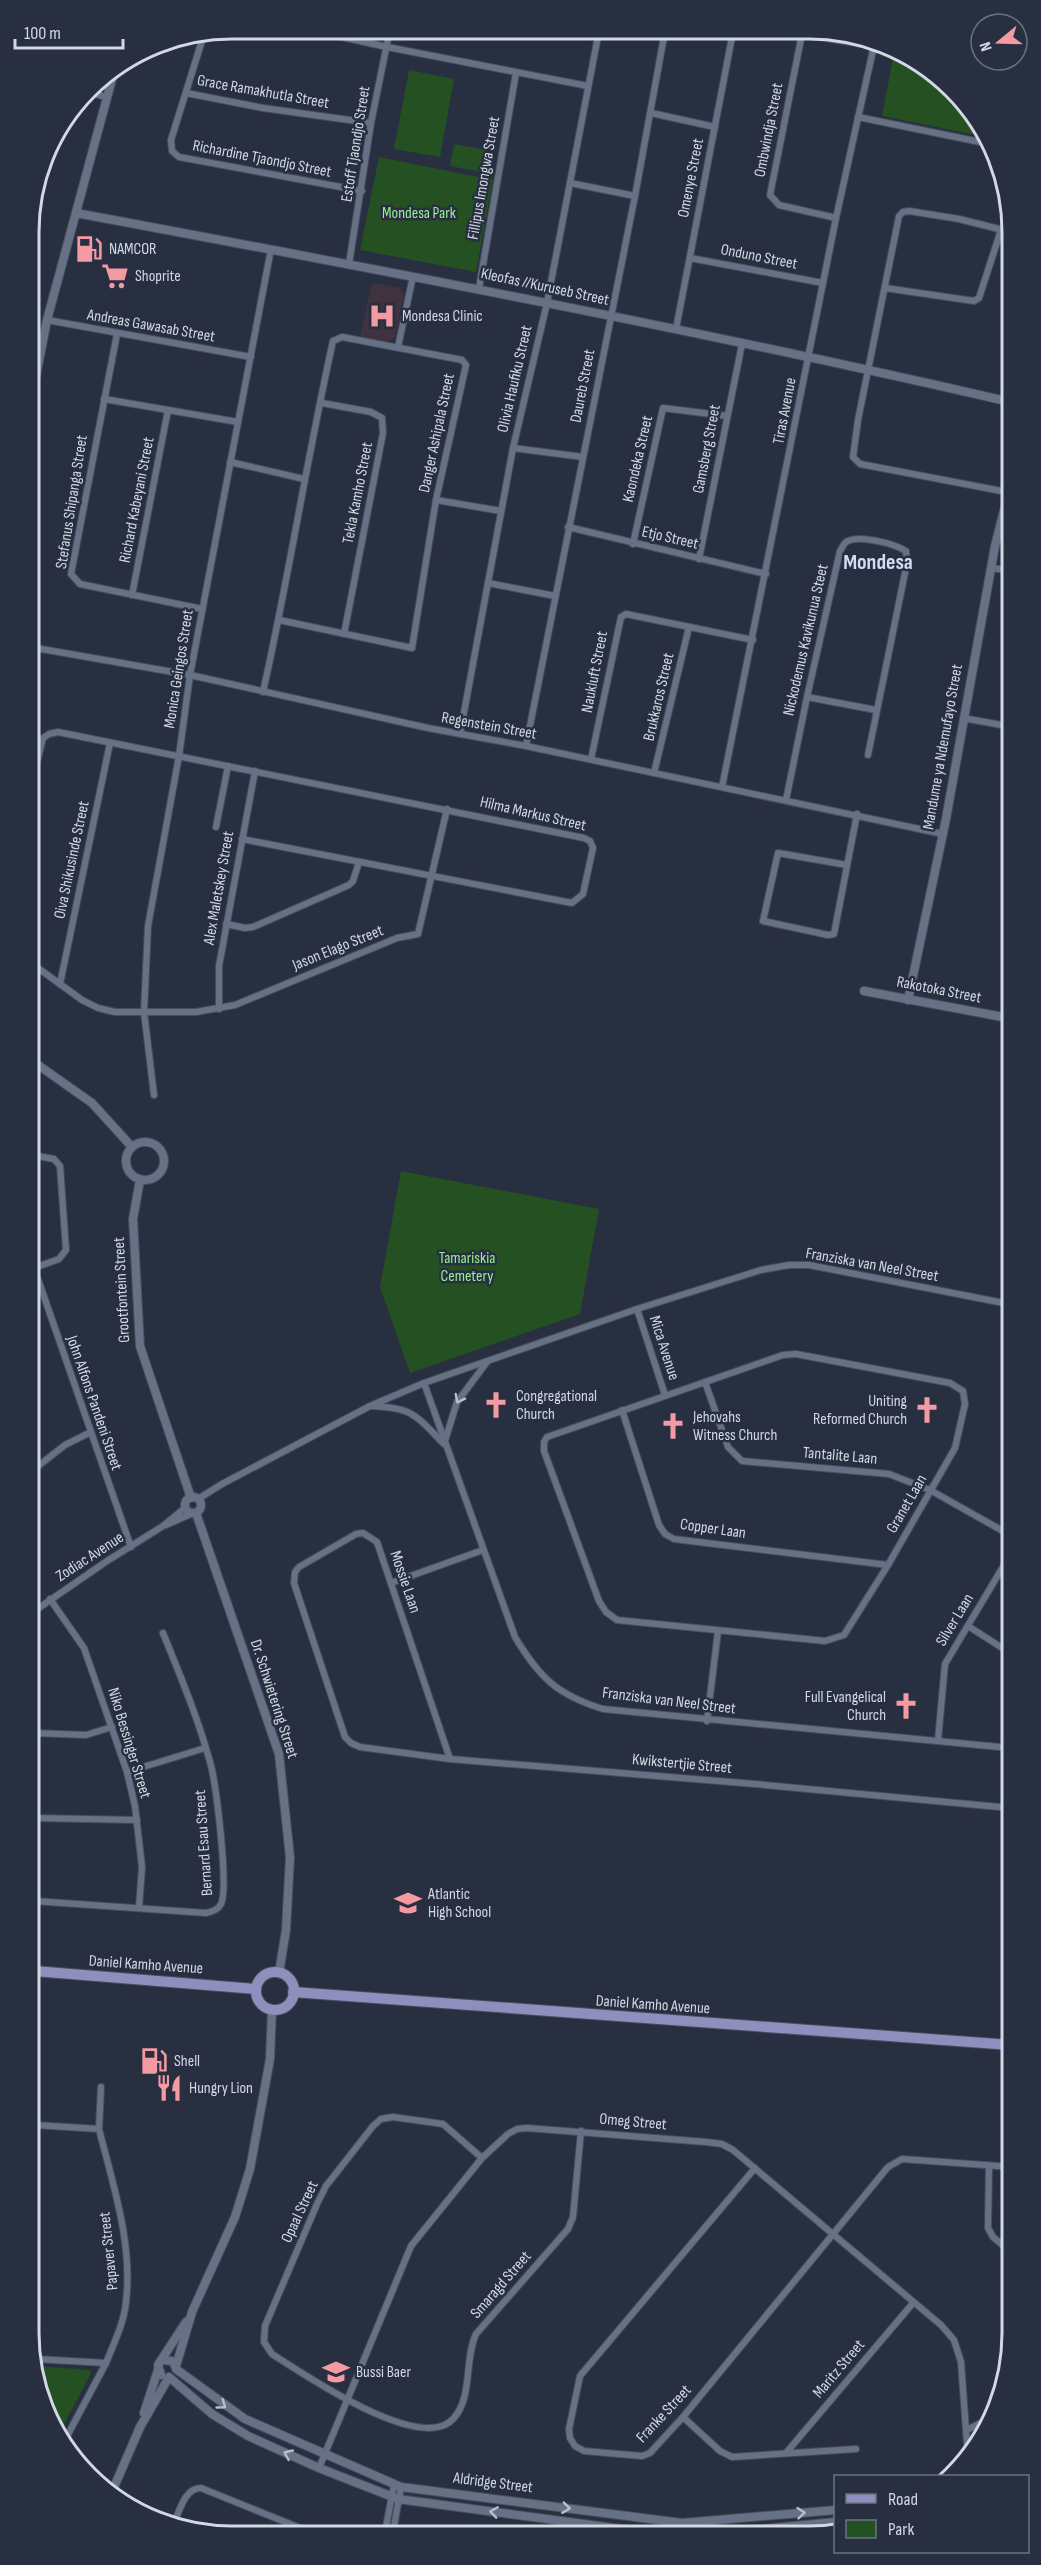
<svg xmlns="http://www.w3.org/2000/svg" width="1041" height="2565" font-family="'Sofia Sans Condensed',sans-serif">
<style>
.medical{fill:#40323f}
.green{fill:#255022}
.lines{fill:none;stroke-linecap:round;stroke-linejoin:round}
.minor-casing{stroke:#464d5d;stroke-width:8}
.tertiary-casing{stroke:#464d5d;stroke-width:10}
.primary-casing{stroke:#464d5d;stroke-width:12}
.minor{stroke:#677186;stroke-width:6}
.tertiary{stroke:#677186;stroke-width:8}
.primary{stroke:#908ebd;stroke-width:10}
.oneway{stroke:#b7becc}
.labels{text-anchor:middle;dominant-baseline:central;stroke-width:5;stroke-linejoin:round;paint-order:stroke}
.street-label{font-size:16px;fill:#d2d8e4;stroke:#272f41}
.park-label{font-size:16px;fill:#98f091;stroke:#272f41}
.poi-label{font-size:16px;fill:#d2d8e4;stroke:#272f41;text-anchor:start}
.district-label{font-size:22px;font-weight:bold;fill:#d1ddf4;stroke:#272f41}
.rim{fill:none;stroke:#d2d8e4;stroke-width:3}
</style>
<rect width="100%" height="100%" fill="#272f41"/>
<path class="medical" d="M372,283L401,288L404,295L395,337L389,342L360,337Z"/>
<g class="green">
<path d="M895,48L953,88L981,136L882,116Z"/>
<path d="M409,70L454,79L440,157L394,149Z"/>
<path d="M454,144L491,151L487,173L450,166Z"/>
<path d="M379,157L493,180L476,272L360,250Z"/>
<path d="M401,1171L599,1209L580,1314L410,1373L380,1287Z"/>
<path d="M35,2366L90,2370L91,2373L61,2430L35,2386Z"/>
</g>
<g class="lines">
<defs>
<g id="minor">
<path d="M306,29L387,47L588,86"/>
<path d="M789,32L874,46"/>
<path d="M204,34L171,140L172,151L179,157L362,191"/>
<path d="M802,34L770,195L779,205L836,218"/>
<path d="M88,92L106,97"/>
<path d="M186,93L263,108L371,123"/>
<path d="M651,113L715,127"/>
<path d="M858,117L985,143"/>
<path d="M570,183L635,196"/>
<path d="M690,258L823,283"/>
<path d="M349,264L371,123L390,29"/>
<path d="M479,288L516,73"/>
<path d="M885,288L974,301L979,298L1000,233L999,229L959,219L909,211L903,212L899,216L858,420L853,457L860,464L1007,492"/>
<path d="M47,320L251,357"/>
<path d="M676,329L733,32"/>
<path d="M117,334L71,574L80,584L202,609"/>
<path d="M398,347L413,276"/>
<path d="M104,399L238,422"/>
<path d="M322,403L371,412L382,418L383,433L344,634"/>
<path d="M513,448L583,457"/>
<path d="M230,462L304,479"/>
<path d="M436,500L501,511"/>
<path d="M568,527L766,574"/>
<path d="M633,544L663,408L727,416"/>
<path d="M699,559L742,344"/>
<path d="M991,568L1007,570"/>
<path d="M488,583L555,596"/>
<path d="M132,595L168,410"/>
<path d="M30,647L190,675L428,728L526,746L943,834"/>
<path d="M263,692C289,576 307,458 333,341L342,337L462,360L466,365L436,500L412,648L279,620"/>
<path d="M807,697L876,710"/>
<path d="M963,718L1007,726"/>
<path d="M460,734L513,448L547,303L599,31"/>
<path d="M526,746L635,196L665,31"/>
<path d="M591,759L621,617L626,614L753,640"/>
<path d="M654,773L689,627"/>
<path d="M31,786L43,738L49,734L58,732L584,838L590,841L593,848L583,894L572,903L242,839"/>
<path d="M722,787L836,218L875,41"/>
<path d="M786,800L807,697L840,551C842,548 843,545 845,543C856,533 895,544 906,551L907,563L868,755"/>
<path d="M216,827L228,766"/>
<path d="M847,865L778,853L763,921L828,935L834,934L857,814"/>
<path d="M226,924L245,928L253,927L349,885L353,881L359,862"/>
<path d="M1008,951L1005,966L1008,967"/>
<path d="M31,963L82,1000L98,1008L115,1012H196L235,1005L397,938L418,934L447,809"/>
<path d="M60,984L110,743"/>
<path d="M219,1009V966L255,771"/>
<path d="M154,1095L144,1012L148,926L179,756L190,675L271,249"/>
<path d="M32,1155L54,1159L60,1166L66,1250L59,1259L34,1268"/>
<path d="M32,1262L131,1547"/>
<path d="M637,1309L665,1395"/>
<path d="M796,1354L950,1383L963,1391L965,1404L955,1448L888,1565L844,1635L825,1641L617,1620L606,1612L599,1601L544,1451V1442L547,1437L783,1355Z"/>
<path d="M705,1382L728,1447L742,1461L889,1474L930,1490L1010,1535"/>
<path d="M424,1383L515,1637C539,1677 557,1695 603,1709L1010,1748"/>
<path d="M372,1406C412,1408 415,1414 442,1442"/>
<path d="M622,1410L659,1525L665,1534L674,1539L888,1565"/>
<path d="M444,1444L457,1402L487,1362"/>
<path d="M33,1470L65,1445L89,1433"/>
<path d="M198,1499L222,1484L370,1406L424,1383L637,1309L761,1270L789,1265H809L1009,1304"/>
<path d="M166,1525L193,1513"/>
<path d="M391,1583L483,1550"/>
<path d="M50,1599L84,1648L127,1772L135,1806L142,1867L139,1908"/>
<path d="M33,1612L107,1561L163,1526L186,1507"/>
<path d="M968,1626L1010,1653"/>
<path d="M707,1721L718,1631"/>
<path d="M33,1733L86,1735L112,1727"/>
<path d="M938,1740L945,1664L1010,1555"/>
<path d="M450,1759L377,1542L363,1533L356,1534L299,1567L295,1572L294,1583L345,1737L351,1743L360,1747L450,1759L755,1784L1010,1808"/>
<path d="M127,1772L205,1748"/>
<path d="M34,1818L137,1820"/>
<path d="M34,1901L206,1913C212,1912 218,1910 221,1904C229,1887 216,1783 210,1762C198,1718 180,1675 163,1633"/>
<path d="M34,2095L36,2078"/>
<path d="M35,2125L99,2129C113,2185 133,2244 126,2302C124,2323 114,2343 106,2363L35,2359"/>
<path d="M99,2129L101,2087"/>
<path d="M482,2158L443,2124L393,2117L381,2119L373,2126L326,2186L317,2204L265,2326L264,2342L272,2354C304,2374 422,2456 454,2418C473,2396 464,2360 476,2334L568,2229L573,2217L581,2131"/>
<path d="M989,2166L988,2228L993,2237L1012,2253"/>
<path d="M755,2168L580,2376L569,2429L570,2438L575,2446L584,2451L642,2456L650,2453L683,2417L888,2167L902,2159L1012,2167"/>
<path d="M683,2417L720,2451L732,2457L856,2449"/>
<path d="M967,2430L994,2416"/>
<path d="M66,2438L106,2363"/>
<path d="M786,2453L913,2303"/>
<path d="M319,2468L411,2246L482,2158L508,2134L517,2129L527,2128L706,2142L722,2144L733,2150L941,2325L954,2340L961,2362L968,2458"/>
<path d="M173,2526C179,2513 184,2488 201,2488L310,2532"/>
<path d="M385,2532L394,2485"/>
<path d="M393,2532L401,2487"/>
</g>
<g id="tertiary">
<path d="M76,213C387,271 698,330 1006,401"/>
<path d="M30,406L47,320L115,68"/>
<path d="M864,991L1008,1018"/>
<path d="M908,1000L946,819L995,546L1007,499"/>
<path d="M31,1060L92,1103L132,1147"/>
<circle cx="145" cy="1161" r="19"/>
<path d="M140,1180L133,1219L140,1346L191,1498"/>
<circle cx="193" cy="1505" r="8"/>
<path d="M196,1513L279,1754L290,1857L286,1930L279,1973"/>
<path d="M163,2360L172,2361L176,2367"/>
<path d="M176,2366L192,2312L235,2217L250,2169L270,2059L272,2010"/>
<path d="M176,2369L245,2419L401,2487L682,2523L836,2510"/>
<path d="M161,2375L158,2365L186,2322"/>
<path d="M144,2413L158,2370"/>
<path d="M139,2429L169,2377L212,2414L248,2436L319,2468L398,2499L636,2531"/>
<path d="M111,2494L141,2425"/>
<path d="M751,2530L836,2522"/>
</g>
<g id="primary">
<path d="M34,1971L256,1989"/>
<circle cx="275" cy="1991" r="19"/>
<path d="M293,1992L1011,2045"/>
</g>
</defs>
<use href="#minor" class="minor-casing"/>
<use href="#tertiary" class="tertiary-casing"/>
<use href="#primary" class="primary-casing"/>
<use href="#minor" class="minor"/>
<use href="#tertiary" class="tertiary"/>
<use href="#primary" class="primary"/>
</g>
<defs><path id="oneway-chevron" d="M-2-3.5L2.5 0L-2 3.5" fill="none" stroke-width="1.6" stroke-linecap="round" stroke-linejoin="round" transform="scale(1.5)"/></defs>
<g class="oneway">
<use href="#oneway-chevron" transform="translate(459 1399) rotate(117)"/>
<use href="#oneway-chevron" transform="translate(222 2405) rotate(36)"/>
<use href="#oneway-chevron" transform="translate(288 2454) rotate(-156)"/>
<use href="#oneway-chevron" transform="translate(566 2508) rotate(7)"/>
<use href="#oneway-chevron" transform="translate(494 2512) rotate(-172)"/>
<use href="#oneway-chevron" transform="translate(801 2513) rotate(-5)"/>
</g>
<defs>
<symbol id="fuel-bare" viewBox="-9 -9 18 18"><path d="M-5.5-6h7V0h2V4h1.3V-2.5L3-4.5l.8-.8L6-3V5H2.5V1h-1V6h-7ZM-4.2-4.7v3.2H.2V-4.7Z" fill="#f49aa2" stroke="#272f41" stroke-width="2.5" paint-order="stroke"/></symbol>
<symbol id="supermarket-bare" viewBox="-9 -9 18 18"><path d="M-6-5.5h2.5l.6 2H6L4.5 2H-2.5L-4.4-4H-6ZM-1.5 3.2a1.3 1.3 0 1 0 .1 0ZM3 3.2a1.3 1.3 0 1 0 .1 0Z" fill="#f49aa2" stroke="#272f41" stroke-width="2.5" paint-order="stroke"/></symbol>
<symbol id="hospital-bare" viewBox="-9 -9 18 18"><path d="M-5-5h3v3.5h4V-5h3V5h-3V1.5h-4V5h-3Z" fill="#f49aa2" stroke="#272f41" stroke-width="2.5" paint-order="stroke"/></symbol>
<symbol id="church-bare" viewBox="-9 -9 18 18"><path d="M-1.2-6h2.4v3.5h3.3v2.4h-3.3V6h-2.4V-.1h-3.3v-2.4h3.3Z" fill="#f49aa2" stroke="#272f41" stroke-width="2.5" paint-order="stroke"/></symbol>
<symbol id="school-bare" viewBox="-9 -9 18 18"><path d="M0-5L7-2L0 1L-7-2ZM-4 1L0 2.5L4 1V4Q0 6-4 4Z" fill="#f49aa2" stroke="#272f41" stroke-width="2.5" paint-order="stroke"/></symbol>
<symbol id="restaurant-bare" viewBox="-9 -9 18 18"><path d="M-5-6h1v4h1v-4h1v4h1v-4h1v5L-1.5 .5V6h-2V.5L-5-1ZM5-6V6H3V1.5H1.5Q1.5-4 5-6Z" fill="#f49aa2" stroke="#272f41" stroke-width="2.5" paint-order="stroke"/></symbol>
</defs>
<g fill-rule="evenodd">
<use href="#fuel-bare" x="70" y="230" width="38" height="38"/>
<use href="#supermarket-bare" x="96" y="257" width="38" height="38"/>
<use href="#hospital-bare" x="363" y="297" width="38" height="38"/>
<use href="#church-bare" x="477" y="1386" width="38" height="38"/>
<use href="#church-bare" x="908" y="1391" width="38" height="38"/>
<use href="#church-bare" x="654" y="1407" width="38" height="38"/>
<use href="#church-bare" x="887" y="1687" width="38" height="38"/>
<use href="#school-bare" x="389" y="1884" width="38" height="38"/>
<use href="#fuel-bare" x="135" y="2042" width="38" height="38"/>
<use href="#restaurant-bare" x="150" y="2069" width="38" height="38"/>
<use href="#school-bare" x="317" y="2353" width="38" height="38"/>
</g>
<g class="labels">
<g class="street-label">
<text transform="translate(263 92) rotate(10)">Grace Ramakhutla Street</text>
<text transform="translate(769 130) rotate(-79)">Ombwindja Street</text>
<text transform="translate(356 144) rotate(-81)">Estoff Tjaondjo Street</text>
<text transform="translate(262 159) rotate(11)">Richardine Tjaondjo Street</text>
<text transform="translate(484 178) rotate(-80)">Fillipus Imongwa Street</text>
<text transform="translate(691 178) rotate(-79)">Omenye Street</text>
<text transform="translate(759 257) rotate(11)">Onduno Street</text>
<text transform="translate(545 287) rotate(12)">Kleofas //Kuruseb Street</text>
<text transform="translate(151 326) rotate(10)">Andreas Gawasab Street</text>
<text transform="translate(515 379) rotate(-77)">Olivia Haufiku Street</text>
<text transform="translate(583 386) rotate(-79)">Daureb Street</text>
<text transform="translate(785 411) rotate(-79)">Tiras Avenue</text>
<text transform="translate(437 433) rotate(-78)">Danger Ashipala Street</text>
<text transform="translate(707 449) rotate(-79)">Gamsberg Street</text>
<text transform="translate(638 459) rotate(-77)">Kaondeka Street</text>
<text transform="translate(358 493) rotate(-79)">Tekla Kamho Street</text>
<text transform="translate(137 500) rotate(-79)">Richard Kabeyani Street</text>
<text transform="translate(72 502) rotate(-81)">Stefanus Shipanga Street</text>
<text transform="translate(670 538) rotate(13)">Etjo Street</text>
<text transform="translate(806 640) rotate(-77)">Nickodemus Kavikunua Steet</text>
<text transform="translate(179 669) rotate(-81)">Monica Geingos Street</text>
<text transform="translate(595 672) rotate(-79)">Naukluft Street</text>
<text transform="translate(659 697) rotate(-77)">Brukkaros Street</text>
<text transform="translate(489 726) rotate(10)">Regenstein Street</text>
<text transform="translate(943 747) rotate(-80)">Mandume ya Ndemufayo Street</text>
<text transform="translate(533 814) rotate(13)">Hilma Markus Street</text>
<text transform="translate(72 860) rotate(-78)">Oiva Shikusinde Street</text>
<text transform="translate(219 888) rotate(-80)">Alex Maletskey Street</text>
<text transform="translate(338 948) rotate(-22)">Jason Elago Street</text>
<text transform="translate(939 990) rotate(11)">Rakotoka Street</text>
<text transform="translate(872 1265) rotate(10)">Franziska van Neel Street</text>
<text transform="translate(122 1290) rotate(-93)">Grootfontein Street</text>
<text transform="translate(664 1348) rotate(72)">Mica Avenue</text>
<text transform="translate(94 1403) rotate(71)">John Alfons Pandeni Street</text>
<text transform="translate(840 1456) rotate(5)">Tantalite Laan</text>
<text transform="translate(907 1504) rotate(-60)">Granet Laan</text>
<text transform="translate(713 1529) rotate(8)">Copper Laan</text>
<text transform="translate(90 1557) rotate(-33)">Zodiac Avenue</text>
<text transform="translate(405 1582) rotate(71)">Mossie Laan</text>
<text transform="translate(955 1620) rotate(-59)">Silver Laan</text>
<text transform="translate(274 1699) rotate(72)">Dr. Schwietering Street</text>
<text transform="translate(669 1701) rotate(7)">Franziska van Neel Street</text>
<text transform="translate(129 1743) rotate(73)">Niko Bessinger Street</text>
<text transform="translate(682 1764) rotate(5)">Kwikstertjie Street</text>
<text transform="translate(204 1843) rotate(-94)">Bernard Esau Street</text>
<text transform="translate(146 1965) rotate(4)">Daniel Kamho Avenue</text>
<text transform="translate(653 2005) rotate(4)">Daniel Kamho Avenue</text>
<text transform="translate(633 2122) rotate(5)">Omeg Street</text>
<text transform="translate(300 2212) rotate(-65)">Opaal Street</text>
<text transform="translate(109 2251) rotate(-96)">Papaver Street</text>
<text transform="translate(501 2285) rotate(-49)">Smaragd Street</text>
<text transform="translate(839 2369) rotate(-50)">Maritz Street</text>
<text transform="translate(664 2414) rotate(-47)">Franke Street</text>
<text transform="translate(493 2483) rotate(7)">Aldridge Street</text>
</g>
<g class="park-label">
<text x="419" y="213">Mondesa Park</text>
<text x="467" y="1258">Tamariskia<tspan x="467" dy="18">Cemetery</tspan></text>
</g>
<g class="poi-label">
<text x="109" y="249">NAMCOR</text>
<text x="135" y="276">Shoprite</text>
<text x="402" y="316">Mondesa Clinic</text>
<text x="516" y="1396">Congregational<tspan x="516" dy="18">Church</tspan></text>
<text x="907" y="1401" text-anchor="end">Uniting<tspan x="907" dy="18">Reformed Church</tspan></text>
<text x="693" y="1417">Jehovahs<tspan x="693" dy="18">Witness Church</tspan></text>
<text x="886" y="1697" text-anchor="end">Full Evangelical<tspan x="886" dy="18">Church</tspan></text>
<text x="428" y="1894">Atlantic<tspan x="428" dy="18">High School</tspan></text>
<text x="174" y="2061">Shell</text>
<text x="189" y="2088">Hungry Lion</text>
<text x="356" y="2372">Bussi Baer</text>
</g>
<g class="district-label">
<text x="878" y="562">Mondesa</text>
</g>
</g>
<path d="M0 0H1041V2565H0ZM232 39H809A193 193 0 0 1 1002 232V2333A193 193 0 0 1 809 2526H232A193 193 0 0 1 39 2333V232A193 193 0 0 1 232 39Z" fill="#272f41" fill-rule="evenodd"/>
<path class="rim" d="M232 39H809A193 193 0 0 1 1002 232V2333A193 193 0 0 1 809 2526H232A193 193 0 0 1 39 2333V232A193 193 0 0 1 232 39Z"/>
<rect x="834" y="2475" width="195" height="78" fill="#272f41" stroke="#6b7382" stroke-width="1.5"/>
<rect x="846" y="2494" width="30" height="9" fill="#908ebd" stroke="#6b7382" stroke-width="1.5"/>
<text x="888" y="2505" font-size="18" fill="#d2d8e4">Road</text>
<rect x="846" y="2520" width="30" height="18" fill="#255022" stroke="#6b7382" stroke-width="1.5"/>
<text x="888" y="2535" font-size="18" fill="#d2d8e4">Park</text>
<g transform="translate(999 42) rotate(251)"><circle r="28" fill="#272f41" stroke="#6b7382" stroke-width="1.5"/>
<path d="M0-4.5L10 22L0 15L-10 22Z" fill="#f49aa2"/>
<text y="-9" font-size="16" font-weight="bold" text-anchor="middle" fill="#d2d8e4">N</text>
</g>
<path d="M15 39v9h108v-9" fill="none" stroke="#d2d8e4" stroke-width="3"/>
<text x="24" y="39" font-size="18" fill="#d2d8e4" stroke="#272f41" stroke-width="4.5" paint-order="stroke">100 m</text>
</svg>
